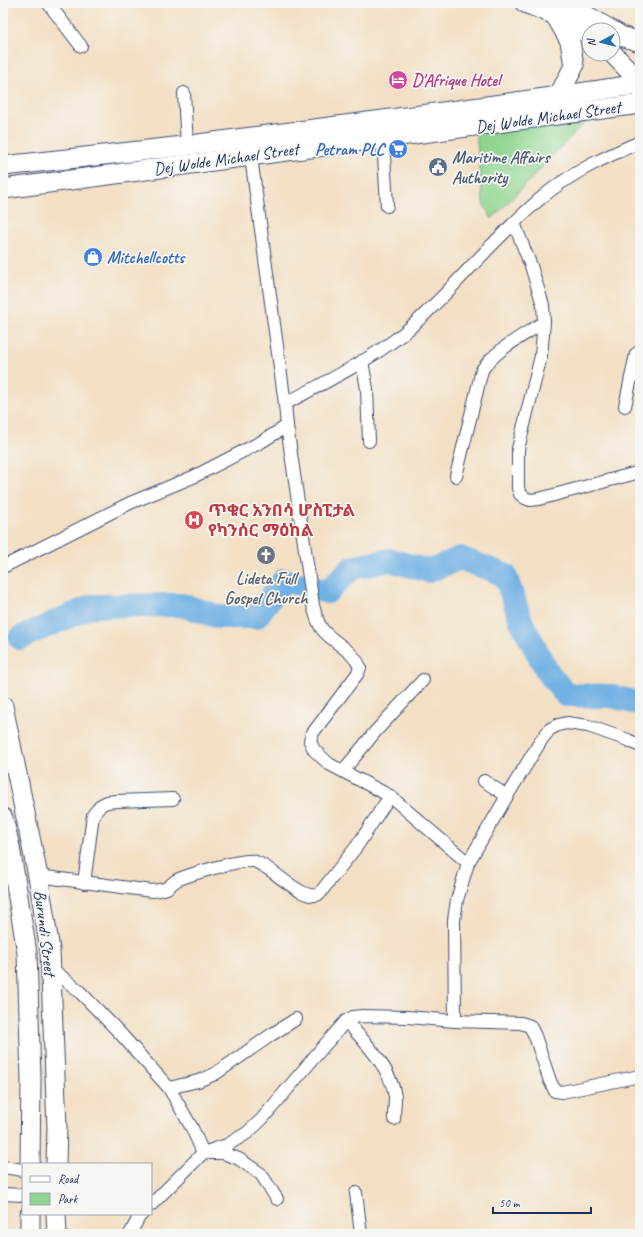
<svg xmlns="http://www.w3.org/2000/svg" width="643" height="1237" font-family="Caveat,'Noto Sans Ethiopic',sans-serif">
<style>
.green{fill:#8fd58f;stroke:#558276}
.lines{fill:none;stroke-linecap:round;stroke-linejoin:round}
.river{stroke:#6fb0e3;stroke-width:24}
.minor-casing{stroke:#3b496d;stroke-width:14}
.primary-casing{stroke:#3b496d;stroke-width:21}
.minor{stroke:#fff;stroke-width:12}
.primary{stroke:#fff;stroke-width:19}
.labels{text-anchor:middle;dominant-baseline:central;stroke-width:3.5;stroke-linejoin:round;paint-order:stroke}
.hotel-label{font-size:17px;font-weight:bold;fill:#b23c85;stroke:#f6f6f2;text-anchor:start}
.street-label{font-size:17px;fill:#1b2f5e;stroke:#f6f6f2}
.shop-label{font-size:17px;font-weight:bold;fill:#366cbe;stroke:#f6f6f2;text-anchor:end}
.service-label{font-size:17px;font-weight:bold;fill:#4e5e75;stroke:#f6f6f2;text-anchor:start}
.health-label{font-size:17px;font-weight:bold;fill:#be3a42;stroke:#f6f6f2;text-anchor:start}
.worship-label{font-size:17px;font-weight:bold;fill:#5b616d;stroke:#f6f6f2}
</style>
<rect width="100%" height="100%" fill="#f6f6f2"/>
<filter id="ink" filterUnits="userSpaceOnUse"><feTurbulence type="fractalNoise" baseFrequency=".025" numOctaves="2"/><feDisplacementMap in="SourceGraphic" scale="8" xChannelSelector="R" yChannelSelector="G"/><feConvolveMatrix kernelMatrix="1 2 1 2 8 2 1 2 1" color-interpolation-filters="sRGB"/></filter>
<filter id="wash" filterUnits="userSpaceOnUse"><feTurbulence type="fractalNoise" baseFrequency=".012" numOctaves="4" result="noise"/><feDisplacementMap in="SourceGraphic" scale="16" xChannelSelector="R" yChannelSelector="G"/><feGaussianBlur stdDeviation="0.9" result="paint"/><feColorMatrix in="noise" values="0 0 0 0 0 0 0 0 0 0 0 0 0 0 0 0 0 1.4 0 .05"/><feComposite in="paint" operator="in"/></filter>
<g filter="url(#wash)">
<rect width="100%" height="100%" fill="#f3dfc3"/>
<path class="green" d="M592,115L492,219L483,203L476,132Z"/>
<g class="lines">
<path class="river" d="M20,638L92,606L182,605L219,617H256L284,580L327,592L352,568L390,560L429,571L460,558L505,575L521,621L547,671L566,695L611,696L640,704"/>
</g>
</g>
<g filter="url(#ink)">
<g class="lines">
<defs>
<g id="minor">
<path d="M48,3L81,46"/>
<path d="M184,93L187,145"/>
<path d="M381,131L384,156L387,206"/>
<path d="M250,150L285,404L287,426L313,605C315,613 317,622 322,629C333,643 353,650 360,667L358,673L312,734L310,741L314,750L329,764L390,796L468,863"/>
<path d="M514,223L531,266L543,305L544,322L541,356L518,449V488L520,494L525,498L530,500L539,499L640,472"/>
<path d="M362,361L367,389L369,441"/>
<path d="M285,404C323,383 365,363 400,336C416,324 430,309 444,295C475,263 506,228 540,199C570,173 605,157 640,142"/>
<path d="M625,406L636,354L640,351"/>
<path d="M456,476L482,370C496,349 523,336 544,322"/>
<path d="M3,567L130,503L193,477L261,442L287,426"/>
<path d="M343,771L375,732L423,680"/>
<path d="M484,781L507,796"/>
<path d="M38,876L152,891C157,890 162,890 167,888C171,885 174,881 179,879C192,874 241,859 253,861C271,865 303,903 319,894C321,893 322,891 323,889L357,846L390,796"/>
<path d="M84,883L93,815L101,805L107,802L116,801L173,799"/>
<path d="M52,969L79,991L119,1032L169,1088L192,1128L203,1153"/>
<path d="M346,1021C364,1041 392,1069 395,1097C395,1104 394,1112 394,1119"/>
<path d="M455,1021L454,920L457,900L468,863L507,796L542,739L550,729L558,725L567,723L588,726L628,740L640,746"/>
<path d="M169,1088L198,1081L215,1074L271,1035L296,1019"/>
<path d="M210,1153H223L239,1159L261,1174L277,1199"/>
<path d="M3,1167L23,1170"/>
<path d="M356,1193L361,1234"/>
<path d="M3,1194L23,1195"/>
<path d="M151,1205L203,1153L227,1145L247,1133L262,1119L323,1047L346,1021L353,1017L362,1016L408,1017L455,1021L521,1023L530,1026L535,1036L550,1081L555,1091L562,1092L640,1076"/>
<path d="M130,1234L139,1217L142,1214"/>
</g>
<g id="primary">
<path d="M525,3L555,15L589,34"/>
<path d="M556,3L584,14L611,30"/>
<path d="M555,15L570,41L574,66L558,97L559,106"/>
<path d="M613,31L621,36L640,42"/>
<path d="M613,54L640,82"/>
<path d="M3,166C65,159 127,153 189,145C339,126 490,107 640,84"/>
<path d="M3,189L640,104"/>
<path d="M3,706L38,876L50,950L57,1127L56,1164"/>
<path d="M3,818L10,847L27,953L31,1079L30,1164"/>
<path d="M30,1214V1234"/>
<path d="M56,1214L57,1234"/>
</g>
</defs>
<use href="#minor" class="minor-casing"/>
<use href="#primary" class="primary-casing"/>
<use href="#minor" class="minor"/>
<use href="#primary" class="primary"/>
</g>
</g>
<defs>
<symbol id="hotel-disc" viewBox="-11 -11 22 22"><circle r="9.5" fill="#d1479c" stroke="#f6f6f2"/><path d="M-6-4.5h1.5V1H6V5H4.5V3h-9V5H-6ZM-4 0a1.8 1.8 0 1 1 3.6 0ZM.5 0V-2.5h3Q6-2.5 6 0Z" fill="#fff"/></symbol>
<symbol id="supermarket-disc" viewBox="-11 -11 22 22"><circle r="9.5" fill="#3f7fe0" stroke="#f6f6f2"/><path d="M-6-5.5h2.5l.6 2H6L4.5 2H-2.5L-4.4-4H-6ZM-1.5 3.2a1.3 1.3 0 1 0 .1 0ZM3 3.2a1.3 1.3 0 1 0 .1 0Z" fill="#fff"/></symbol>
<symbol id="civic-disc" viewBox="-11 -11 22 22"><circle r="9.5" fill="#5c6f8a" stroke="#f6f6f2"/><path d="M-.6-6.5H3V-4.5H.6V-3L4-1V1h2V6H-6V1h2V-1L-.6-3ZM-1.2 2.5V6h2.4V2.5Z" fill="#fff"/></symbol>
<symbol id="shop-disc" viewBox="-11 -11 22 22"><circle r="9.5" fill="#3f7fe0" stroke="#f6f6f2"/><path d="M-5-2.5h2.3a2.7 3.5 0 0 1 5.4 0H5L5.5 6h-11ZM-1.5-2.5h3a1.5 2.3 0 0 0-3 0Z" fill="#fff"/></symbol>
<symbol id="hospital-disc" viewBox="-11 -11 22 22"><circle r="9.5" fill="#e0444e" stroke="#f6f6f2"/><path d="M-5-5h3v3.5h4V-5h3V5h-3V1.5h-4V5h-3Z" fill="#fff"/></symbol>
<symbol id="church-disc" viewBox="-11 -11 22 22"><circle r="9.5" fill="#6b7280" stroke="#f6f6f2"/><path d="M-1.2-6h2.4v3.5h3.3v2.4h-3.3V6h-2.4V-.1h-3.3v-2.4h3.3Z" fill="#fff"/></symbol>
</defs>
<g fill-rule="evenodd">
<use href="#hotel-disc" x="387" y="69" width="22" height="22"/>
<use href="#supermarket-disc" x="387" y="138" width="22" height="22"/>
<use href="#civic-disc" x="427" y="156" width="22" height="22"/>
<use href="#shop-disc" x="82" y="246" width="22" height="22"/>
<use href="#hospital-disc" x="183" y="509" width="22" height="22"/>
<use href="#church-disc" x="255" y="544" width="22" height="22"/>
</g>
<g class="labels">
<g class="hotel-label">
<text x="412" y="80">D'Afrique Hotel</text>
</g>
<g class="street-label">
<text transform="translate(548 117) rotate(-8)">Dej Wolde Michael Street</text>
<text transform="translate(226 159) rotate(-8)">Dej Wolde Michael Street</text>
<text transform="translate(45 933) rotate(83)">Burundi Street</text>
</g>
<g class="shop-label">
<text x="384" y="149">Petram PLC</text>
<text x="107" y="257" text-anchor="start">Mitchellcotts</text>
</g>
<g class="service-label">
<text x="452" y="157">Maritime Affairs<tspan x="452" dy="20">Authority</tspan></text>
</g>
<g class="health-label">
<text x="208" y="510">ጥቁር አንበሳ ሆስፒታል<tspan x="208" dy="20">የካንሰር ማዕከል</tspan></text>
</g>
<g class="worship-label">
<text x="266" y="578">Lideta Full<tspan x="266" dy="20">Gospel Church</tspan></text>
</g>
</g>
<rect width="643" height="1237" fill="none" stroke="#f6f6f2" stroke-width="16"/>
<rect x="22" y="1163" width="130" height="52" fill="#f6f6f2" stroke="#9ea6b7"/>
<rect x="30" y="1176" width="20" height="6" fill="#ffffff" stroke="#9ea6b7"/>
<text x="58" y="1183" font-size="12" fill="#1b2f5e">Road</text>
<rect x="30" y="1193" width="20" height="12" fill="#8fd58f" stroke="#9ea6b7"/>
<text x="58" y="1203" font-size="12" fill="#1b2f5e">Park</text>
<g transform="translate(601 42) rotate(263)"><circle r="19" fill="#f6f6f2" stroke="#9ea6b7"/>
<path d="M0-3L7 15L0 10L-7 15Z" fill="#1f6fb2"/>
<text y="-6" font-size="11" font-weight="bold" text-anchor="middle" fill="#1b2f5e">N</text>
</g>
<path d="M493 1207v6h98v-6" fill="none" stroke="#1b2f5e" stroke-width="2"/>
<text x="499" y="1207" font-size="12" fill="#1b2f5e" stroke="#f6f6f2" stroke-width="3" paint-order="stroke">50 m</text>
</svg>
